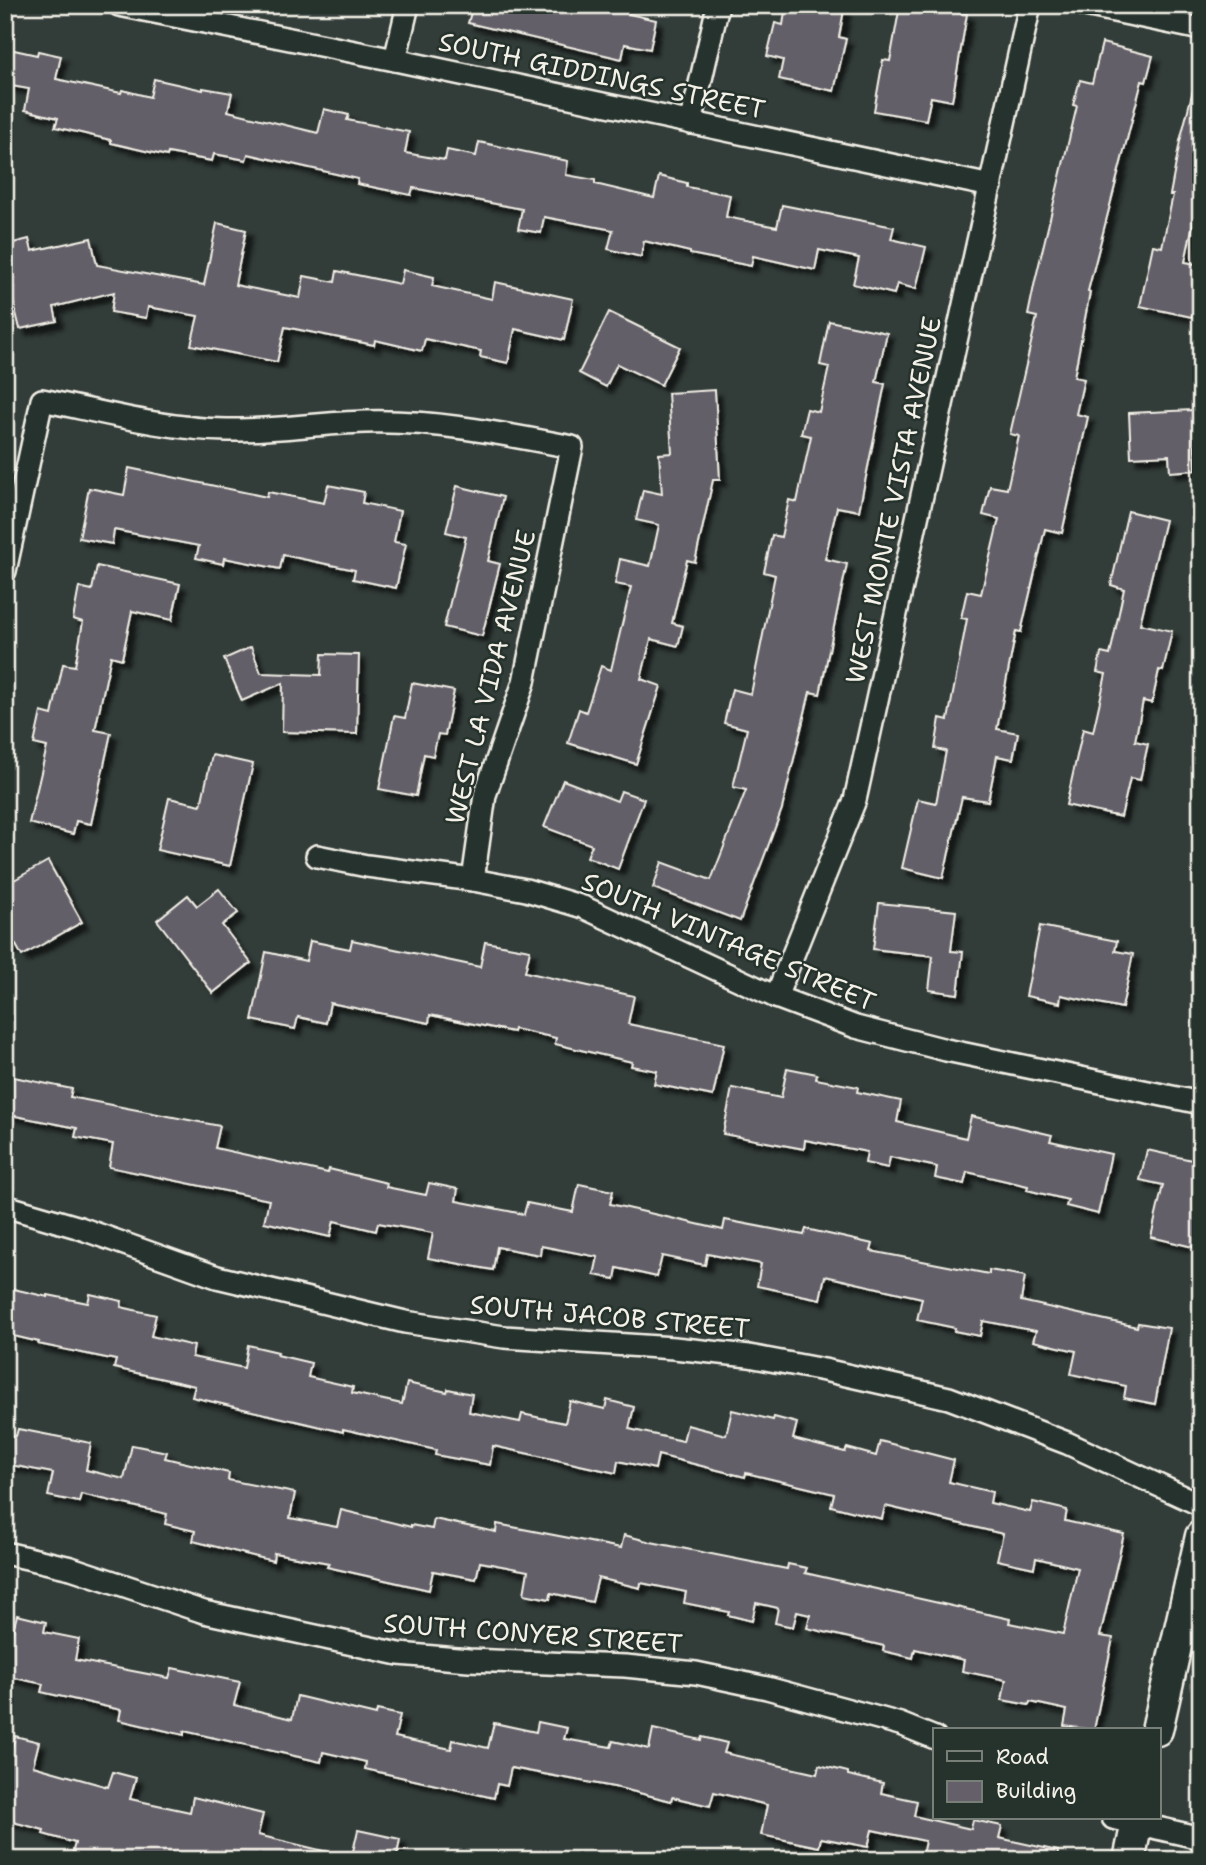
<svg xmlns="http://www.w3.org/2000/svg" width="1206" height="1865" font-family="'Shantell Sans',sans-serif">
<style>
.building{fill:#645f69;stroke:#f4f1e8;stroke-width:2;filter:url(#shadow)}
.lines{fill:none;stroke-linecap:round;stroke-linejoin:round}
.street-casing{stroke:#f4f1e8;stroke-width:26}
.secondary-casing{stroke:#f4f1e8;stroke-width:35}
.street{stroke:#26332d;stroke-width:21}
.secondary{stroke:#26332d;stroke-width:30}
.labels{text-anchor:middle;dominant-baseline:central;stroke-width:5;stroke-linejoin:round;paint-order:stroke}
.street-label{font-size:26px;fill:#f4f1e8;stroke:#26332d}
</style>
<defs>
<filter id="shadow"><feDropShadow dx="6" dy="6" stdDeviation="2" flood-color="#0009"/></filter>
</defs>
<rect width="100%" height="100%" fill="#323c39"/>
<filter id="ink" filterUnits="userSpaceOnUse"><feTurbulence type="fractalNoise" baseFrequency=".0143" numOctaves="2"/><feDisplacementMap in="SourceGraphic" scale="14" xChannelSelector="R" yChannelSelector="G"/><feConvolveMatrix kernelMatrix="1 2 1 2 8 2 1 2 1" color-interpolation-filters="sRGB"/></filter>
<g filter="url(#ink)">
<g class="building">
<path d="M473,5H631L629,14L656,20L650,49L625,44L622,59L468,23Z"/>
<path d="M786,5H845L839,37L846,39L834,91L779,79L783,60L767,56L775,23L783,25Z"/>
<path d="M900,5H957L955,12L967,14L952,101L931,97L926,120L874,111L883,60L890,61Z"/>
<path d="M1102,43L1153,56L1146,82L1142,81L1088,291L1090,292L1074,377L1084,379L1076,414L1088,417L1062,533L1045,529L1021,632L1016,631L997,729L1018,733L1013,759L997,756L988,801L962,797L943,878L902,868L918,799L936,803L946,751L935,749L940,718L948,720L967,619L961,618L967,591L981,594L999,519L983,515L990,486L1007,489L1019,436L1010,434L1037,317L1028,315L1035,281L1077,106L1073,105L1080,80L1092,83Z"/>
<path d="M5,48L37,55L38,51L61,56L56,79L121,93L122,90L150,97L154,79L203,90V88L232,93L228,111L318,133L324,109L349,115L347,120L409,132L405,153L445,160L447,150L476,156L479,142L568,161L566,175L595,180V184L654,198L659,176L687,183V187L730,195L726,217L777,227L782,205L894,227L891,239L926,247L916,289L897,284L894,294L853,284L859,258L819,250L815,270L753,256L751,266L690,254V252L644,241L641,257L608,249L613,230L544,217L541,233L518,229L522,209L413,188L411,195L357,184L358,179L248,154L246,160L214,154L212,161L168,153L167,156L111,143V140L55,127L58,118L25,110L29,89L5,85Z"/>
<path d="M1193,90L1201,91V201L1198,200L1185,262L1201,265V319L1140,306L1153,245L1162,247L1173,195H1170L1180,141Z"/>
<path d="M217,223L246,230L235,285L300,298L304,276L335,282L337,271L400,284L403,270L434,277L432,286L492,299L495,282L573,299L564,340L515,329L508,363L480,357L481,351L425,339L422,351L375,340L374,345L285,327L277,362L191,345L198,316L148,307L146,318L111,312L114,292L54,307L57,321L20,329L5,268V245L29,239L32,251L91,238L97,265L204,285Z"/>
<path d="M609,312L680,347L661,385L617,364L606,387L579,373Z"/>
<path d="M829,321L887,333L876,382L885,384L859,511L837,507L825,559L847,564L820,694L810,692L782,809L740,921L653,888L662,862L711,880L746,790L733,787L747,729L724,723L732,689L751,694L775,575L764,572L772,535L781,537L789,500L797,502L811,436L801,434L807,409L819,412L829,367L820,365Z"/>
<path d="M715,390L720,480H713L695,562L687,560L672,623L683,626L678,646L651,639L641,679L661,686L636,764L568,743L579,709L586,712L601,666L611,670L631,587L615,584L620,559L650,566L659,525L636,520L643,490L662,494L659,454L672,453L668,393Z"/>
<path d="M1193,410L1196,470L1170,472L1169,455L1131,457L1129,413Z"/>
<path d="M129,468L267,497L268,492L324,503L328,485L364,492L362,503L400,511L394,542L406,544L396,588L353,579L355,570L283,555L280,569L224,558L223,564L196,558L199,546L114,530L112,544L79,538L89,488L124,495Z"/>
<path d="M457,486L503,497L488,561L500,564L482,636L444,627L466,537L446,532Z"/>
<path d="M1128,511L1165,520L1140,624L1172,631L1163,671L1159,670L1152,703L1143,701L1135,741L1148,744L1140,780L1130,778L1121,817L1066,805L1083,729L1093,732L1106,674L1097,672L1101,653L1110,655L1124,589L1111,585Z"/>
<path d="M97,566L180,584L172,620L132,611L122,659L111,656L95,730L111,733L101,779L91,824L76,821L73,834L29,823L47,747L34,744L41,712L52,715L63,664L75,666L83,622L73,619L79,587L92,590Z"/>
<path d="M251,647L261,673L321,675L322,654L359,655L357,734L282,732L283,683L242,701L224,659Z"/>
<path d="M412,683L454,691L445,735L438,734L433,756L424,754L416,796L379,789L394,716L405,718Z"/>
<path d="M212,755L253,764L230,866L157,850L169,798L201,805Z"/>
<path d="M563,780L617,801L621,791L644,799L618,869L587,857L592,845L544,827Z"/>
<path d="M48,861L82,922L22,956L16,945L5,951V885Z"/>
<path d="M219,889L238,913L222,925L251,963L213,993L157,920L188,895L197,906Z"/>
<path d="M879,903L956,911L951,951L963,952L958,994L929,990L933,956L873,949Z"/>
<path d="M1040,926L1117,941L1115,951L1133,954L1122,1008L1061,995L1060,1003L1026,996Z"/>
<path d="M352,940L480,967L485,942L530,950L525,972L634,996L628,1024L724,1044L713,1096L654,1084L657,1071L631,1066L632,1062L555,1044L556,1038L514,1029L513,1032L430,1015L429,1023L330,1003L326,1023L298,1017L295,1029L252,1020L266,952L306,961L310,941L350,949Z"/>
<path d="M787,1068L817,1074L816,1079L858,1087L857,1092L901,1101L897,1122L966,1138L971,1116L1052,1135L1050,1141L1111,1154L1098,1214L1066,1206L1068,1200L1027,1190L1028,1186L967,1172L964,1184L935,1178L937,1167L890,1157L888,1168L865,1163L867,1152L805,1140L804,1149L723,1134L732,1088L781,1098Z"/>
<path d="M9,1076L72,1089L70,1097L220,1126L215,1148L328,1173L329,1169L387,1183L386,1187L426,1195L429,1183L458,1189L456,1201L524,1214L527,1203L573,1212L579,1184L613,1191L610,1204L723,1230L725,1220L804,1235L806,1229L873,1244L871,1251L989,1274V1270L1025,1276L1021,1301L1137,1327L1138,1323L1169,1328L1155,1404L1124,1398L1126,1386L1071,1374L1076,1351L1033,1341L1036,1331L983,1321L980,1336L954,1331L955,1328L917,1320L922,1298L825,1276L820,1299L757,1286L761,1264L707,1254L705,1265L662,1256L657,1277L617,1268L615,1279L594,1275L598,1257L541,1246L540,1255L497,1247L493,1270L428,1258L433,1233L378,1223L376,1231L334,1221L330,1237L264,1222L269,1200L109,1167L113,1144L75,1137L77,1128L5,1114Z"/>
<path d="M1147,1150L1201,1162V1249L1151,1237L1163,1185L1140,1180Z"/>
<path d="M5,1287L48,1297V1295L88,1303L90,1294L122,1301L121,1307L156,1315L151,1336L194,1346L192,1357L244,1368L248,1345L278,1352L277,1355L311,1363L308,1377L353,1387L352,1393L402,1404L407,1383L447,1392L448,1389L472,1394L469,1412L520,1422L522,1414L565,1423L570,1401L605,1409L607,1400L634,1407L629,1429L683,1441L687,1425L726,1435L732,1410L773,1420L774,1417L797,1423L793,1439L845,1452L847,1448L876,1456L880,1441L954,1460L949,1482L992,1492L990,1503L1030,1512L1033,1502L1067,1510L1065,1521L1124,1534L1100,1636L1113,1638L1094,1730L1064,1726L1067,1710L1030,1702L1029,1705L1002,1700L1006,1680L962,1671L964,1660L915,1649L913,1658L883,1651L884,1646L807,1628L810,1615L797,1612L793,1627L775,1623L778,1608L756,1603L752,1621L728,1615L729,1612L684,1603L686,1592L641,1583L640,1588L598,1578L592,1602L551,1593L550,1599L524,1594L528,1571L480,1562L476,1579L433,1571L429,1590L327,1567L329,1563L274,1553L273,1561L193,1541L195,1531L165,1524L167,1514L81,1494L79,1502L48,1496L53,1473L5,1464V1434L16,1436L18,1429L91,1443L86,1470L124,1479L132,1445L167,1452L165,1458L229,1473L228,1480L295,1493L290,1518L337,1527L341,1510L411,1527V1525L432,1529L434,1519L496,1532L497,1524L621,1548L624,1535L651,1542L787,1569L788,1564L807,1568L805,1573L1010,1619L1009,1623L1063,1634L1078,1568L1036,1558L1034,1568L997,1560L1003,1534L885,1506L882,1519L831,1506L834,1494L746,1473L745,1477L658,1455L655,1469L618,1461L616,1473L493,1446L490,1465L435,1455L436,1450L343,1429V1432L192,1397L195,1386L114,1368L116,1360L38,1344L39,1342L5,1334Z"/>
<path d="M17,1615L46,1622L44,1632L79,1639L75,1660L169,1678L172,1668L240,1682L234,1705L292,1719L297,1696L376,1715L377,1710L400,1715L395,1737L451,1749L453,1740L488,1748L494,1723L536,1732L538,1722L567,1728L564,1739L611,1747L613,1741L649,1749L653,1729L701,1740L702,1737L727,1743L724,1753L817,1774L819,1765L848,1772V1775L883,1783L881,1793L917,1801L914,1816L971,1829L973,1820L1002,1826L999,1838L1058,1851L1057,1860H921L925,1841L872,1830L868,1847L821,1838L819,1847L761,1835L767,1805L714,1792L710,1806L672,1797L671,1801L619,1788L511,1768L507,1786L497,1784L494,1798L365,1769L366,1762L323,1752L321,1762L184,1731V1735L119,1720L121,1710L41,1692L43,1684L5,1676V1637L11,1638Z"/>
<path d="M15,1736L39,1742L33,1766L108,1787L113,1772L136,1778L130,1799L190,1812L193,1797L263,1814L258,1835L328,1852L327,1860H93L72,1854L75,1843L43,1834L44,1830L5,1820V1751L11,1752Z"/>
<path d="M358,1830L400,1839L396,1860H351Z"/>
</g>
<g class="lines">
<defs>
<g id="street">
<path d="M119,5L395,60L991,186"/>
<path d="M1085,5L1201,29"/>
<path d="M395,60L408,5"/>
<path d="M691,123L718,5"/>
<path d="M5,571L42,400C102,412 164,429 227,430C273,431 319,423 365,422C435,420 504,434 572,447L524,682L485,795L473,880"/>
<path d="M317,856L367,866L473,880L526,890L583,907L776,997L856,1027L946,1050L1201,1103"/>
<path d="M776,997L855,800L1030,5"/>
<path d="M5,1206L77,1227L217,1277L405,1322L504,1337L674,1348L749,1356L824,1370L949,1398L1067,1443L1201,1505"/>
<path d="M5,1553L71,1568L204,1612L399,1654L469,1660L625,1666L696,1673L767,1688L900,1724L935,1738"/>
<path d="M1113,1818L1201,1838"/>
</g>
<g id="secondary">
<path d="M1157,1730L1201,1536"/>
<path d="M1129,1860L1138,1818"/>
</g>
</defs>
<use href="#street" class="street-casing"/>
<use href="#secondary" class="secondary-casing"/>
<use href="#street" class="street"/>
<use href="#secondary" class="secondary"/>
</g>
</g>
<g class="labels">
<g class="street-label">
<text transform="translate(602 75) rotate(12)">SOUTH GIDDINGS STREET</text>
<text transform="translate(893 500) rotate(-78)">WEST MONTE VISTA AVENUE</text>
<text transform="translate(490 677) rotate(-76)">WEST LA VIDA AVENUE</text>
<text transform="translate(729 941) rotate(23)">SOUTH VINTAGE STREET</text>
<text transform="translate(610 1316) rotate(5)">SOUTH JACOB STREET</text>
<text transform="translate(533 1633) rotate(4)">SOUTH CONYER STREET</text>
</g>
</g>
<rect width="1206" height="1865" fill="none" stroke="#26332d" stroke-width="28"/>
<rect x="14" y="14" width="1178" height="1837" fill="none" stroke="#f4f1e8" stroke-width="2.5" filter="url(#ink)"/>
<rect x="933" y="1728" width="228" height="91" fill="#26332d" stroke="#787f78" stroke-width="2"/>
<rect x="947" y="1751" width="35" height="10" fill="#26332d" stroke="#787f78" stroke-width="2"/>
<text x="996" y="1764" font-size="21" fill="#f4f1e8">Road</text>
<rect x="947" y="1781" width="35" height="21" fill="#645f69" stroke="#787f78" stroke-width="2"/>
<text x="996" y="1798" font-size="21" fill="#f4f1e8">Building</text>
</svg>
